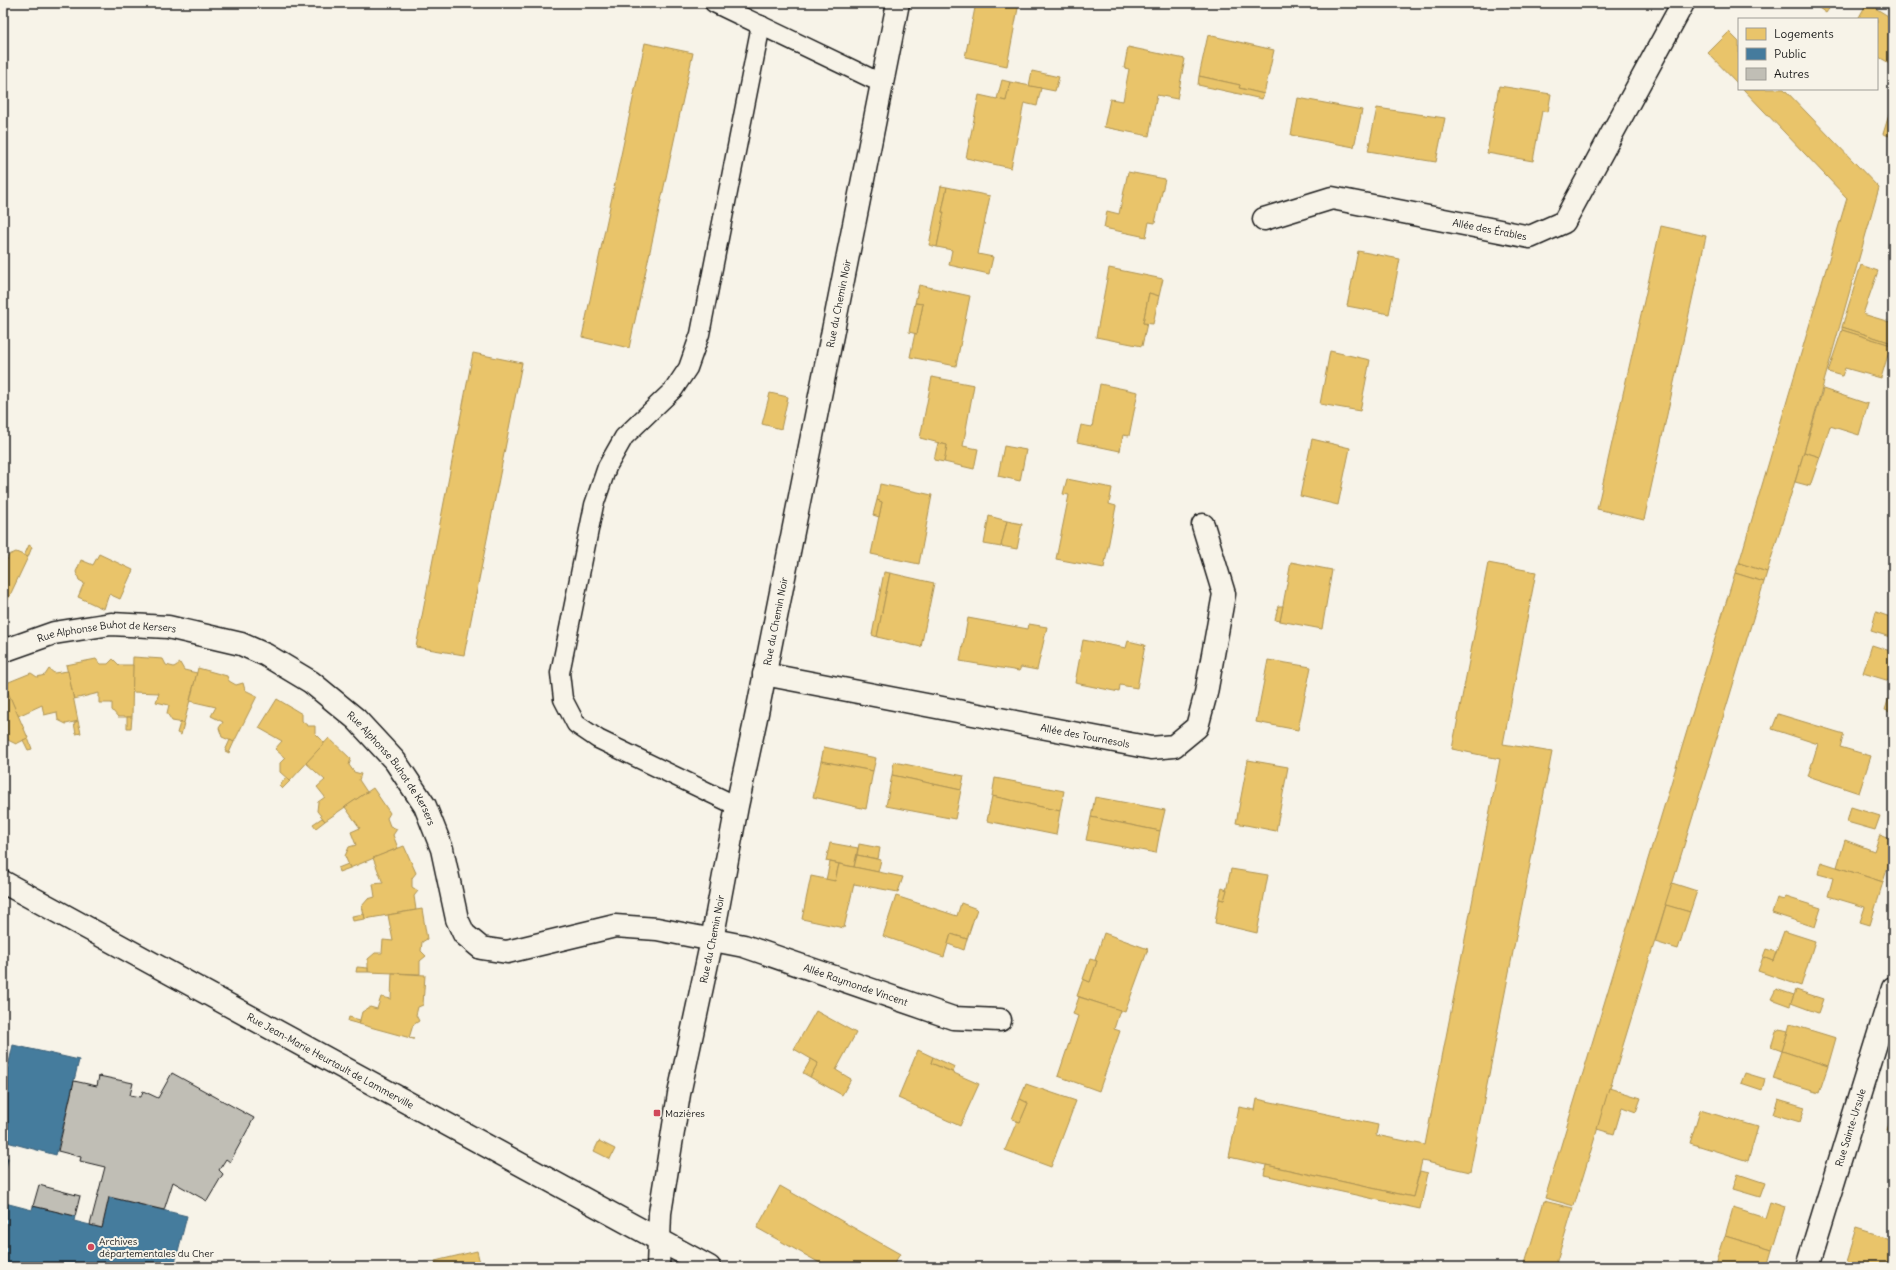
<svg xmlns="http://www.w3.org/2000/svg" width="1896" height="1270" font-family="Delius,sans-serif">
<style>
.homes{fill:#e9c46a;stroke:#ac9253}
.public{fill:#457b9d;stroke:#395e76}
.building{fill:#c0beb5;stroke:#1c1c1c}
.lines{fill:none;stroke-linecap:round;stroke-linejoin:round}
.service-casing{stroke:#1c1c1c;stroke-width:21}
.minor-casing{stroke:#1c1c1c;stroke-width:25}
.service{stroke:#f7f3e8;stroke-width:18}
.minor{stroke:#f7f3e8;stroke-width:22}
.poi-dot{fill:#d1495b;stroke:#f7f3e8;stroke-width:1.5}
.labels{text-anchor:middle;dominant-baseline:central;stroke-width:4;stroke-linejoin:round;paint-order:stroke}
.street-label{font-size:10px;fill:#1c1c1c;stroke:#f7f3e8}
.poi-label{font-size:10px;fill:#1c1c1c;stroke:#f7f3e8;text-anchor:start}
</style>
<rect width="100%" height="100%" fill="#f7f3e8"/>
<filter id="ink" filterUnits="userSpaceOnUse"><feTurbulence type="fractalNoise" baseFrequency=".025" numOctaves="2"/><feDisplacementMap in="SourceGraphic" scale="8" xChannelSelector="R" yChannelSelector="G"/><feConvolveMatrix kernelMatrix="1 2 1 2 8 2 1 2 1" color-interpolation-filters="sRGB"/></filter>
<g filter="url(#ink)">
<g class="homes">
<path d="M976,3H1019L1007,66L965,57Z"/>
<path d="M1812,3H1833L1826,13Z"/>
<path d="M1867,3L1893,19V65L1877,56V19H1858Z"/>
<path d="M1729,32L1739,42V85L1708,53Z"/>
<path d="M1208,35L1274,50L1264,94L1239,88L1240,85L1199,76Z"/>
<path d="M645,43L693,53L629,348L582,337Z"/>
<path d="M1128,47L1185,59L1177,99L1157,95L1149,136L1104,127L1110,99L1123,101L1129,69L1124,68Z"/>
<path d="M1032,71L1059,77L1055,91L1029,86Z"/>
<path d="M1199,76L1240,85L1239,88L1264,94L1262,99L1198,85Z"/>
<path d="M1002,80L1010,82L1006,101L997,99Z"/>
<path d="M1010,82L1041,88L1037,106L1024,103L1011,168L966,158L979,95L1006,101Z"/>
<path d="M1499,86L1551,94L1548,112L1542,111L1533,161L1487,153Z"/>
<path d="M1743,89H1784L1879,188L1804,452L1767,572L1739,563L1847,198Z"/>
<path d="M1298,98L1362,110L1354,147L1291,135Z"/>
<path d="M1893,102V137L1883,134Z"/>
<path d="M1377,108L1445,118L1436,162L1368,151Z"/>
<path d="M1128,172L1165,179L1155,223L1149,222L1146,237L1104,228L1107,211L1119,214Z"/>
<path d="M941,186L947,187L942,212H944L937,247L929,245Z"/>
<path d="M947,187L990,196L978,254L993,257L989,274L949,265L952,250L937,247L944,212H942Z"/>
<path d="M1661,226L1706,236L1644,520L1597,509Z"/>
<path d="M1358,251L1400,259L1389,314L1347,306Z"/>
<path d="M1861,265L1878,271L1863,314L1893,323L1892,343L1842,327Z"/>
<path d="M1109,268L1163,279L1159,296L1149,293L1143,323H1147L1142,346L1096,337Z"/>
<path d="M919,285L970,296L956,366L910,357L915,333L917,334L923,304L915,303Z"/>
<path d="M1149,293L1159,296L1153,324L1143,323Z"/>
<path d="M915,303L923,304L917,334L909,332Z"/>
<path d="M1842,327L1892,343L1891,345L1842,330Z"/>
<path d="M1842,330L1891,345L1881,378L1845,368L1842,376L1828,372Z"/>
<path d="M1330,351L1370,360L1360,411L1320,404Z"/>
<path d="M473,353L522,363L464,655L416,647Z"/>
<path d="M932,377L974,385L963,446L978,449L974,469L944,462L947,445L920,438Z"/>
<path d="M1100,384L1138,392L1129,436L1123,435L1120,451L1077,442L1081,425L1092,427Z"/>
<path d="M1823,389L1868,404L1859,435L1830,426L1820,457L1804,452Z"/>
<path d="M770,393L788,397L781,429L762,424Z"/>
<path d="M1312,439L1350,448L1338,505L1300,496Z"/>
<path d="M938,443L947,445L944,462L934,460Z"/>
<path d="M1004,446L1026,450L1020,481L998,476Z"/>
<path d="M1804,452L1820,457L1810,486L1795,482Z"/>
<path d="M1067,479L1112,488L1109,504L1116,506L1104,568L1056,559L1069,495L1063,494Z"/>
<path d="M880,484L932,495L919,564L871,554L882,502L877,500Z"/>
<path d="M877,500L882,502L879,517L873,515Z"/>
<path d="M989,516L1007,521L1001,547L984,544Z"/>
<path d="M1007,521L1022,524L1017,549L1001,546Z"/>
<path d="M29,545L32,547L28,557L24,556Z"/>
<path d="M16,552L28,557L3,610V558L7,560L9,555Z"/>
<path d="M99,554L133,570L120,599L109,594L104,609L78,597L84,583L79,580L76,572L81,560L93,565Z"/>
<path d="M1291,562L1332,570L1322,629L1280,621Z"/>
<path d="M1488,563L1536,572L1503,744L1552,752L1470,1172L1422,1161L1413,1197L1229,1157L1239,1107L1255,1110L1257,1099L1378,1125L1376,1135L1425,1145L1500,759L1452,749Z"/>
<path d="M1739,563L1767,572L1764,582L1735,573Z"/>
<path d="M884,572L890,573L877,637L872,635Z"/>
<path d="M890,573L934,583L921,647L877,637Z"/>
<path d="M1735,573L1764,582L1729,698L1574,1206L1545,1198Z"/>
<path d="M1278,606H1283L1280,621L1275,620Z"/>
<path d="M1876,612L1893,618V633L1891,632L1890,637L1871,631Z"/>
<path d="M968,618L1028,629L1029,624L1047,627L1037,670L1021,667L1019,671L960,661Z"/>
<path d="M1083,640L1126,648L1128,641L1145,645L1137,688L1120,685L1119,692L1075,683Z"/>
<path d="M1872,645L1893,652V682L1863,673Z"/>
<path d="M133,657L163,659L166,665L174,667L180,663L184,670L197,673L184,723L172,721L167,713L169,705L156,702L159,693L132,692Z"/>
<path d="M96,659L100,664H108L113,659L119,665H133L132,717H118L112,710V703H99V693L74,699L66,665Z"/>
<path d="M1268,660L1311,667L1298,730L1256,722Z"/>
<path d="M198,668L227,676L229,681L236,685L243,683L245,690L257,696L234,742L222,737L219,728L223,722L211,716L216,707L190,701Z"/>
<path d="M49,669L54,673L68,671L78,721L66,724L58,720L57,712L44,715L42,705L18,716L4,684L31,673L37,677L45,675Z"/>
<path d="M1893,684V713L1885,710Z"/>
<path d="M7,690L28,738L16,744L8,740L4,733L3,734V692Z"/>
<path d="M277,699L302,714V721L308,726H315V733L325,743L290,781L280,772V763L285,758L275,749L282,741L259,728Z"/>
<path d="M1778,714L1844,734L1840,747L1871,756L1859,793L1808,776L1818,744L1772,729Z"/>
<path d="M127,717H132L131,728H127Z"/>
<path d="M78,721L81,733L76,734L74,723Z"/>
<path d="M180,723H184L181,735L177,733Z"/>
<path d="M28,738L32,749L28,750L23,740Z"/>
<path d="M329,738L351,759L349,765L354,772L361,774L359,780L367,792L325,821L317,811L318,802L325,797L317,787L325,780L306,763Z"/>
<path d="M230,740L234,742L229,753L225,751Z"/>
<path d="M824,747L876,758L873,771L821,761Z"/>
<path d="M1248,760L1288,767L1276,831L1236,823Z"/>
<path d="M821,761L873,771L866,809L813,797Z"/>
<path d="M894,762L964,776L961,790L892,775Z"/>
<path d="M892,775L961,790L955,819L886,806Z"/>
<path d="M286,778L290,781L282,789L279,786Z"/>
<path d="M995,778L1064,791L1060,811L992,796Z"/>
<path d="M373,788L390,813L387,818L390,826L397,829L393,835L398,848L350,868L345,856L349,847L356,845L351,832L360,828L345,807Z"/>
<path d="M992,796L1060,811L1056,835L987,821Z"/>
<path d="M1095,797L1165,810L1160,831L1091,817Z"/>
<path d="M1851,807L1880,816L1875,830L1847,822Z"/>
<path d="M1091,817L1160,831L1156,853L1086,840Z"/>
<path d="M322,818L325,821L316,828L313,824Z"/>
<path d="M1880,835L1893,840V851L1883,882L1837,867L1845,840L1874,851Z"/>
<path d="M830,843L858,848L854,867L826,861Z"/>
<path d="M859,844L880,848L878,859L857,855Z"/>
<path d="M404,846L416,873L412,878V887L418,891L414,896L416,910L365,919L362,906L368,899L375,897L373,884L383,883L373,858Z"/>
<path d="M857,855L881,860L878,872L854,867Z"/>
<path d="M830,862L839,864L835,881L826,880Z"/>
<path d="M1821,862L1883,882L1870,925L1860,922L1865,907L1828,896L1833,878L1818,874Z"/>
<path d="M348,864L350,868L339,872L338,868Z"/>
<path d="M839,864L903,877L898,892L854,884L844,928L802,919L811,876L835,881Z"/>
<path d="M1231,869L1268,875L1257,933L1215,923L1219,899L1224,900Z"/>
<path d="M1672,883L1697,891L1690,912L1665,905Z"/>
<path d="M1222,888L1227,890L1224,900L1219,899Z"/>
<path d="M896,896L957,916L961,903L977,909L967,939L951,934L944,957L883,936Z"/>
<path d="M1786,897L1821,908L1815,927L1772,913L1777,898L1784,900Z"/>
<path d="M1666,905L1690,912L1678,949L1655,942Z"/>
<path d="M422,909L427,939L422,942L421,951L426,956L420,961V974L368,972V959L375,953H382L383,940L393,941L388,915Z"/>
<path d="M364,914L365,919L353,921L352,916Z"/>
<path d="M1784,931L1815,941L1801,986L1758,971L1763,957L1773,961Z"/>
<path d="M1104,933L1148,949L1125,1012L1077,996L1083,979L1090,982L1097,961L1095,960Z"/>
<path d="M951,934L967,939L964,950L948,944Z"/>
<path d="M1766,949L1776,952L1773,961L1763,957Z"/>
<path d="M1090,959L1097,961L1090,982L1083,979Z"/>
<path d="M357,967L368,968V972H356Z"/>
<path d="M392,973L425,975L423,1005L418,1007L416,1015L419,1021L413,1025L409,1038L414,1039L359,1024L362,1012L370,1007L377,1009L381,997L391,999Z"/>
<path d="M1776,989L1794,995L1790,1006L1771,999Z"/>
<path d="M1796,990L1823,999L1818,1013L1791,1003Z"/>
<path d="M1079,997L1120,1010L1114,1029L1120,1031L1099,1091L1058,1076L1078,1016L1073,1014Z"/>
<path d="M816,1011L856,1033L836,1070L851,1079L842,1095L810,1077L818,1063L794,1049Z"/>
<path d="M349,1017L360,1020L359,1024L348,1021Z"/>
<path d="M1790,1024L1836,1038L1828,1066L1782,1051Z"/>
<path d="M1780,1029L1788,1031L1782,1051L1771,1047L1776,1031Z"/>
<path d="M918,1050L933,1057L931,1063L979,1084L960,1126L898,1098Z"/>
<path d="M1782,1051L1828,1066L1819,1093L1773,1079Z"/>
<path d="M933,1057L955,1067L953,1072L931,1063Z"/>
<path d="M811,1059L818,1063L810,1077L803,1073Z"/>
<path d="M1745,1073L1765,1079L1762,1090L1741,1083Z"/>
<path d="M1026,1084L1076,1101L1051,1167L1005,1150L1017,1121L1020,1122L1028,1103L1020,1099Z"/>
<path d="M1609,1088L1641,1098L1636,1112L1622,1107L1614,1134L1597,1129Z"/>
<path d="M1020,1099L1028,1103L1020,1122L1012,1119Z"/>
<path d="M1778,1099L1805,1107L1800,1122L1773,1114Z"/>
<path d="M1700,1110L1758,1127L1748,1161L1690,1143Z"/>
<path d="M1893,1112V1132L1887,1130Z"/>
<path d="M599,1141L615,1149L610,1159L594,1151Z"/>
<path d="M1266,1165L1413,1197L1420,1171L1428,1173L1420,1209L1264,1175Z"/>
<path d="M1738,1174L1765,1183L1760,1197L1733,1189Z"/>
<path d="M780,1186L900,1254L892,1267H827L757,1228Z"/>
<path d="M1544,1201L1573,1208L1555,1267H1524Z"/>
<path d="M1770,1202L1785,1207L1772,1250L1725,1236L1733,1208L1765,1218Z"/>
<path d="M1857,1229L1893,1240V1267H1845Z"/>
<path d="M1725,1236L1772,1250L1767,1267H1715Z"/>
<path d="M477,1251L481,1267H436L435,1261Z"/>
</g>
<g class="public">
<path d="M13,1045L79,1060L56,1155L3,1141V1089Z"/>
<path d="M3,1157L8,1158L3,1183Z"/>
<path d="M109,1197L187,1216L174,1267H3V1210L5,1203L32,1210L33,1206L75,1216L74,1221L102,1228Z"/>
</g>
<g class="building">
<path d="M172,1073L254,1118L230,1162L226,1159L219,1170L223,1174L207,1201L173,1182L164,1210L109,1197L102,1228L90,1225L105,1167L80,1161L81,1157L58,1151L74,1081L97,1086L99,1076L133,1083L130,1095L141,1097L143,1091L158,1098Z"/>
<path d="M39,1185L80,1196L75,1216L33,1206Z"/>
</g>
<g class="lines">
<defs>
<g id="service">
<path d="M714,3L881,83"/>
<path d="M737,806L598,739L576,724L563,699L560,673L594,505L607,467L624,437L674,389L688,368L700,334L761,25"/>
</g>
<g id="minor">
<path id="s1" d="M1264,219L1332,198L1530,237L1564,222L1683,3"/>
<path id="s2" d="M3,651L54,633L111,624L168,627L241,644L266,655L311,682L356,719L395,761L425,806L442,849L457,919L464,934L481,948L507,952L615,926L657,929L744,946L953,1018L1000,1020"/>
<path id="s3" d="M764,674L1151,748L1174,746L1197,727L1206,693L1224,594L1203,525"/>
<path id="s4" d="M3,882L709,1267"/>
<path id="s5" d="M658,1267L660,1213L679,1094L712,940L737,806L757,713L898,3"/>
<path id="s6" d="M1807,1267L1893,988"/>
</g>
</defs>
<use href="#service" class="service-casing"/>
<use href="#minor" class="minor-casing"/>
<use href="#service" class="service"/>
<use href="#minor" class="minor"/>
</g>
</g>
<g class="poi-dot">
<rect x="653" y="1109" width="8" height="8" rx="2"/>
<circle cx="91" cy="1247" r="4"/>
</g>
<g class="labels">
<g class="street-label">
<text stroke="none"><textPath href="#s1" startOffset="232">Allée des Érables</textPath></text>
<text stroke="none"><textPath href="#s5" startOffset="981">Rue du Chemin Noir</textPath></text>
<text stroke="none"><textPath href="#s5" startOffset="657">Rue du Chemin Noir</textPath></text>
<text stroke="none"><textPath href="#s2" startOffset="107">Rue Alphonse Buhot de Kersers</textPath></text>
<text stroke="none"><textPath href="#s3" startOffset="327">Allée des Tournesols</textPath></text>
<text stroke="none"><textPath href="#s2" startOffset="443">Rue Alphonse Buhot de Kersers</textPath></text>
<text stroke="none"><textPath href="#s5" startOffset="333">Rue du Chemin Noir</textPath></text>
<text stroke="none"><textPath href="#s2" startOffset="1036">Allée Raymonde Vincent</textPath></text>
<text stroke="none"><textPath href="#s4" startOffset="373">Rue Jean-Marie Heurtault de Lammerville</textPath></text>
<text stroke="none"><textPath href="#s6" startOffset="146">Rue Sainte-Ursule</textPath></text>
</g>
<g class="poi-label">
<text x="665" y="1113">Mazières</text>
<text x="99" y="1241">Archives<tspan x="99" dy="12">départementales du Cher</tspan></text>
</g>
</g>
<rect width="1896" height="1270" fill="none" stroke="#f7f3e8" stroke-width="16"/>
<rect x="8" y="8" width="1880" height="1254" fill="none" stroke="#1c1c1c" stroke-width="1.5" filter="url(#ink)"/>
<rect x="1738" y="18" width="140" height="72" fill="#f7f3e8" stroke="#9f9d96"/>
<rect x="1746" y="28" width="20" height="12" fill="#e9c46a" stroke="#9f9d96"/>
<text x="1774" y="38" font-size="12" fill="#1c1c1c">Logements</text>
<rect x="1746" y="48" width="20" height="12" fill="#457b9d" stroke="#9f9d96"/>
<text x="1774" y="58" font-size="12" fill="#1c1c1c">Public</text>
<rect x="1746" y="68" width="20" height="12" fill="#c0beb5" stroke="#9f9d96"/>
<text x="1774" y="78" font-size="12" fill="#1c1c1c">Autres</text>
</svg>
